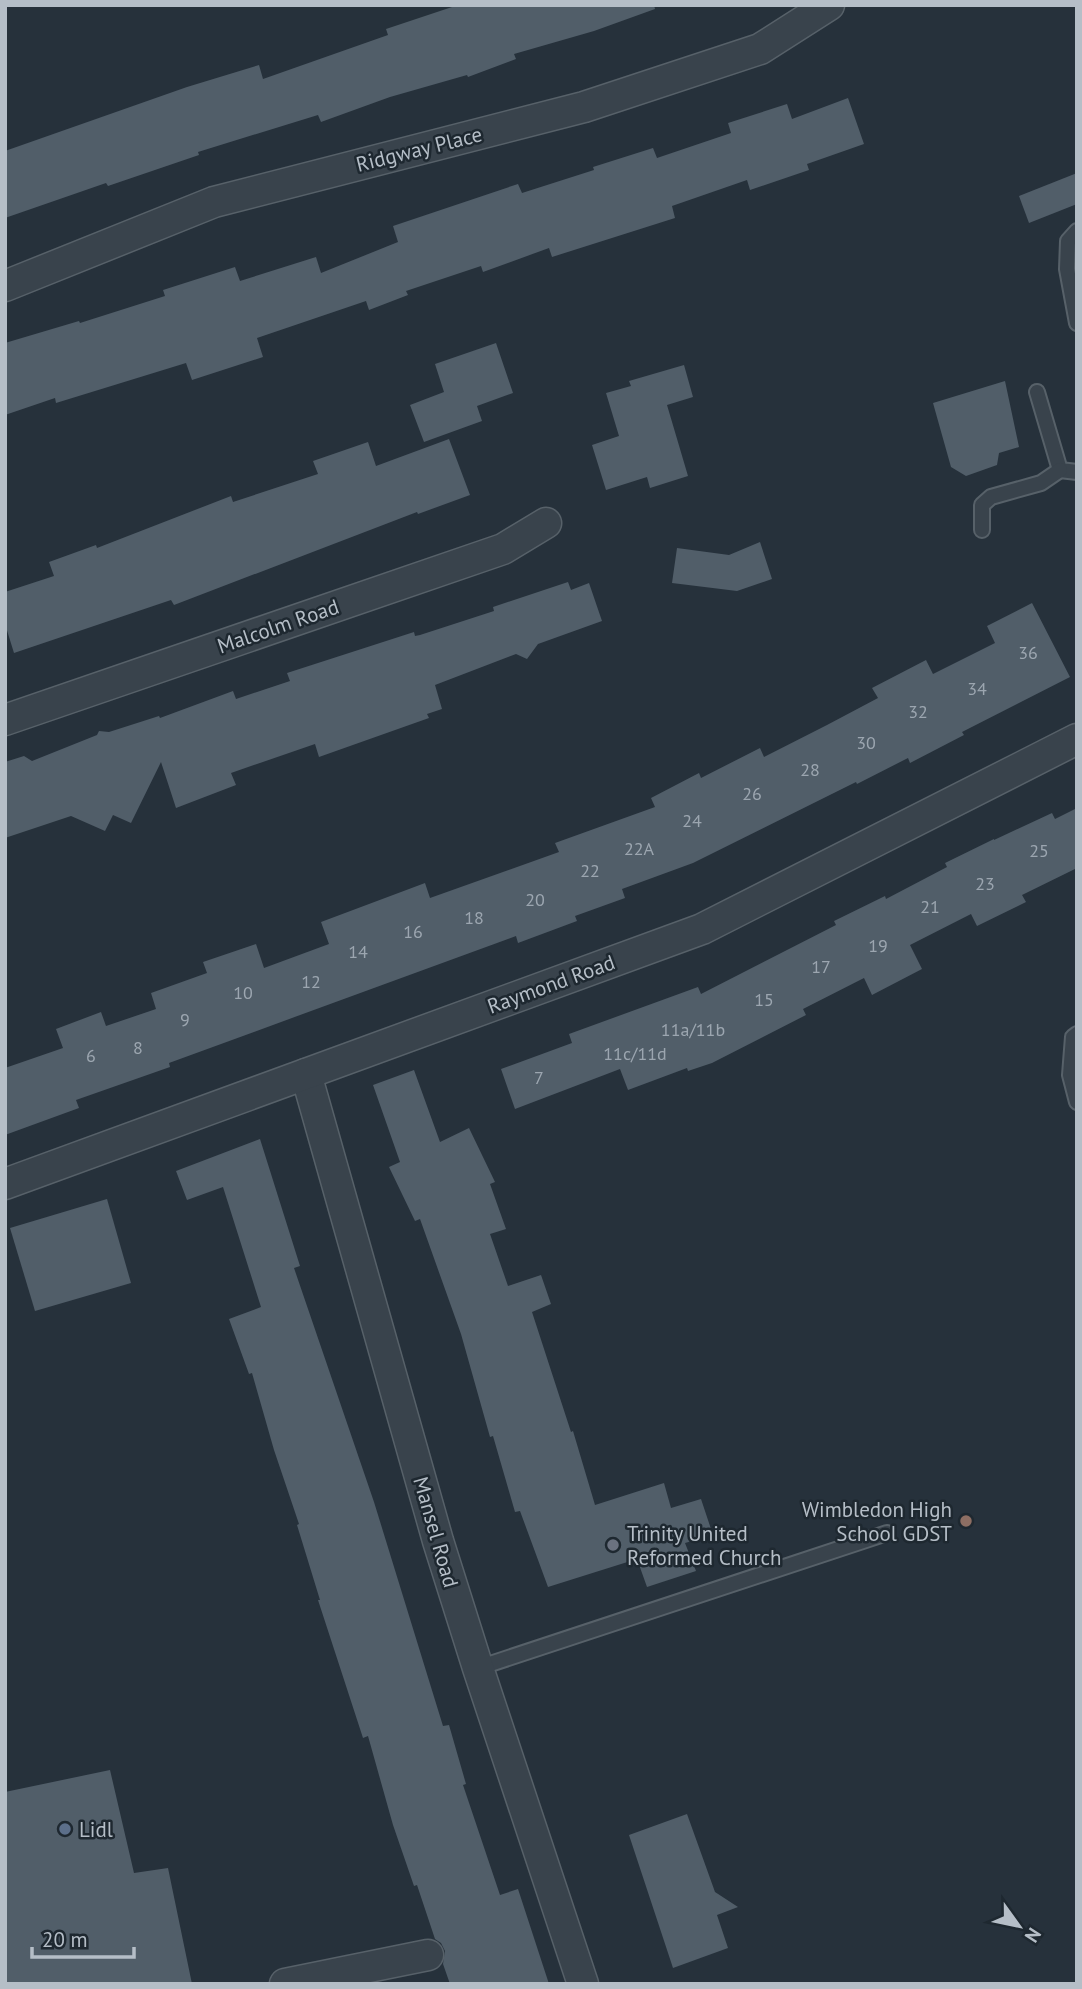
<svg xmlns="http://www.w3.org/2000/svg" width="1082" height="1989" font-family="'PT Sans',sans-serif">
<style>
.building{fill:#515e69}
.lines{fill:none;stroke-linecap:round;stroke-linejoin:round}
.service-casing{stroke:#576169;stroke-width:18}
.minor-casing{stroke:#576169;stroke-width:33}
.service{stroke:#39434c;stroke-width:14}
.minor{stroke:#39434c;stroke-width:30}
.education-dot{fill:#8d6e63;stroke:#1e2830;stroke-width:2.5}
.worship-dot{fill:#6b7280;stroke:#1e2830;stroke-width:2.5}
.service-dot{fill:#5c6f8a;stroke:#1e2830;stroke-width:2.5}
.labels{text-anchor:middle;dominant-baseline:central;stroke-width:5;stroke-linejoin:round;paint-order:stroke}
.number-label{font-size:18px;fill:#9ca6b0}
.street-label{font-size:21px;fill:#b5bec7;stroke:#1e2830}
.poi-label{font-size:21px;fill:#b5bec7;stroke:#1e2830;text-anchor:start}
</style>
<rect width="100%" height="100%" fill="#26313b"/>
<g class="building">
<path d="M458,5H654L655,9L594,31L514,54L516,59L468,77L467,75L390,97L321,122L318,115L198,152L199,155L108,186L106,183L5,218V151L187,87L259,65L263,79L388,35L386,29Z"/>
<path d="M848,98L864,144L807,164L809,170L750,190L747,180L672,206L675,218L552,257L549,248L483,272L481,266L406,291L408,295L369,310L366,301L257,338L263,357L192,380L186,363L56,403L55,398L5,415V343L79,321L80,323L165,296L163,290L235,267L240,281L316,257L321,273L398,242L393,226L518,184L522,193L594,170L593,167L653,148L657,158L731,133L728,123L787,104L792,119Z"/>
<path d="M1077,173V204L1029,223L1019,196Z"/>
<path d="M496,343L513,393L477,406L482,421L424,442L410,405L444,392L435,364Z"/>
<path d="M684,365L693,397L667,405L688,476L650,488L647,477L606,490L592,445L619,436L606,393L631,386L629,381Z"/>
<path d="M1005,381L1019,447L999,453L997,465L966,476L951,467L933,403Z"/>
<path d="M449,439L470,495L418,514L417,512L174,605L171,600L14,653L5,624V592L54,576L49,562L96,545L97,548L231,496L233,502L318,474L313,461L368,442L376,466Z"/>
<path d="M760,542L772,579L737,591L672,583L677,548L729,555Z"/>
<path d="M568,582L571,590L589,583L602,621L538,644L527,659L516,654L435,685L442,709L427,714L429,718L319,757L315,744L231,773L236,785L176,808L161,762L131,823L113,815L105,831L71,816L5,838V762L24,756L32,761L97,735L99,731L109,732L159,716L160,718L233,691L236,699L290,681L287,673L414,632L415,636L420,635L494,611L493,607Z"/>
<path d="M1032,603L1070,677L962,732L964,735L910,763L908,758L857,784L856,782L693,863L622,889L625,898L575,916L577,921L518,943L516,936L169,1063L170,1067L76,1100L79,1108L5,1135V1068L63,1048L56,1029L101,1012L106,1026L156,1009L151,993L207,973L203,962L256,944L264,968L329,944L321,922L425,883L430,898L559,852L555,843L655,807L651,798L699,773L701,778L760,748L764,757L827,725L878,698L872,688L926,660L933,674L995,643L987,626Z"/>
<path d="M1077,808V868L1022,895L1026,902L977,926L971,914L910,945L922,969L872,995L864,978L803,1009L806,1015L712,1063L688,1071L687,1068L628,1090L620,1069L515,1109L501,1069L572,1043L569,1034L698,987L701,994L836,925L834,921L885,896L886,899L947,867L945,863L994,839V840L1052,813L1055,819Z"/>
<path d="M414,1070L440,1142L469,1128L495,1182L490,1184L506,1229L490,1234L508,1286L541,1275L551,1304L532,1312L571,1432L573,1431L595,1505L664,1483L671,1508L701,1499L713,1535L685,1543L696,1571L647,1587L637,1559L548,1587L520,1511L515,1512L493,1436L490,1437L461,1334L420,1219L415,1221L389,1167L400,1162L373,1085Z"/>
<path d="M260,1139L300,1266L294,1268L374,1502L443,1726L449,1725L466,1784L463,1785L500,1895L518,1889L549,1984H450L443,1964L445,1951L441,1943L435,1939L417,1885L414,1886L393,1825L368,1736L363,1738L318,1600H320L297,1525L299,1524L274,1450L252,1373L249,1374L229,1319L261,1307L223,1187L187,1200L176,1171Z"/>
<path d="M107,1199L131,1283L35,1311L10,1228Z"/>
<path d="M110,1770L134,1873L168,1868L192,1984H5V1792Z"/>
<path d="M687,1814L715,1892L738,1907L717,1915L728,1948L673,1968L629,1835Z"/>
</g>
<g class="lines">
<defs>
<g id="service">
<path d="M1077,231L1068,241L1067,269L1077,323"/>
<path d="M1037,392L1060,470L1077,472"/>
<path d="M982,530V505L991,497L1041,483L1060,470"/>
<path d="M1077,1034L1073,1037L1070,1075L1077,1102"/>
<path d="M478,1668L887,1533"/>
</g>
<g id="minor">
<path d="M5,286L214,202L584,107L760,49L829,5"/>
<path d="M5,720L503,549L546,523"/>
<path d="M306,1074L438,1541L478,1668L583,1984"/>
<path d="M5,1184L702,929L1077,739"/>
<path d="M285,1984L428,1955"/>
</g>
</defs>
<use href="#service" class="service-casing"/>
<use href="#minor" class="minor-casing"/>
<use href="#service" class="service"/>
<use href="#minor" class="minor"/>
</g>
<circle class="education-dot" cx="966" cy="1521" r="7"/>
<circle class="worship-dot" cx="613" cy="1545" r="7"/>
<circle class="service-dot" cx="65" cy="1829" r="7"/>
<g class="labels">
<g class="number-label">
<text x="1028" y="652">36</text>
<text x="977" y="688">34</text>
<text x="918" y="711">32</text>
<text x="866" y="742">30</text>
<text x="810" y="769">28</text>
<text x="752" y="793">26</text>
<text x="692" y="820">24</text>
<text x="639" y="848">22A</text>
<text x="1039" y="850">25</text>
<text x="590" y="870">22</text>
<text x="985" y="883">23</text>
<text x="535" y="899">20</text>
<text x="930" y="906">21</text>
<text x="474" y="917">18</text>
<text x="413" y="931">16</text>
<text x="878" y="945">19</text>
<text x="358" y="951">14</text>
<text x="821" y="966">17</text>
<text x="311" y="981">12</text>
<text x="243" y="992">10</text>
<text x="764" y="999">15</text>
<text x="185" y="1019">9</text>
<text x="693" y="1029">11a/11b</text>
<text x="138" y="1047">8</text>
<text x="635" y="1053">11c/11d</text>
<text x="91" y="1055">6</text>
<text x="539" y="1077">7</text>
</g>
<g class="street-label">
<text transform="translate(419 149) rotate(-14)">Ridgway Place</text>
<text transform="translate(278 626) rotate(-19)">Malcolm Road</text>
<text transform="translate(551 984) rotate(-20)">Raymond Road</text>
<text transform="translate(436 1532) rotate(74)">Mansel Road</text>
</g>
<g class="poi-label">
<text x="952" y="1509" text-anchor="end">Wimbledon High<tspan x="952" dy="24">School GDST</tspan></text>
<text x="627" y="1533">Trinity United<tspan x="627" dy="24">Reformed Church</tspan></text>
<text x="79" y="1829">Lidl</text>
</g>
</g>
<rect width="1082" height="1989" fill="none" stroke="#b5bec7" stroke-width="14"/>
<g transform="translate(1019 1926) rotate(123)" stroke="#1e2830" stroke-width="5" paint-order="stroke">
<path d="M0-5L12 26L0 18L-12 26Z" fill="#b5bec7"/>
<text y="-10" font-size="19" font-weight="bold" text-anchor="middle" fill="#b5bec7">N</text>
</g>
<path d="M32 1947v10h102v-10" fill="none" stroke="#b5bec7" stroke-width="3.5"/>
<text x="42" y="1947" font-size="21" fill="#b5bec7" stroke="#1e2830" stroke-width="5" paint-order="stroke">20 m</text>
</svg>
